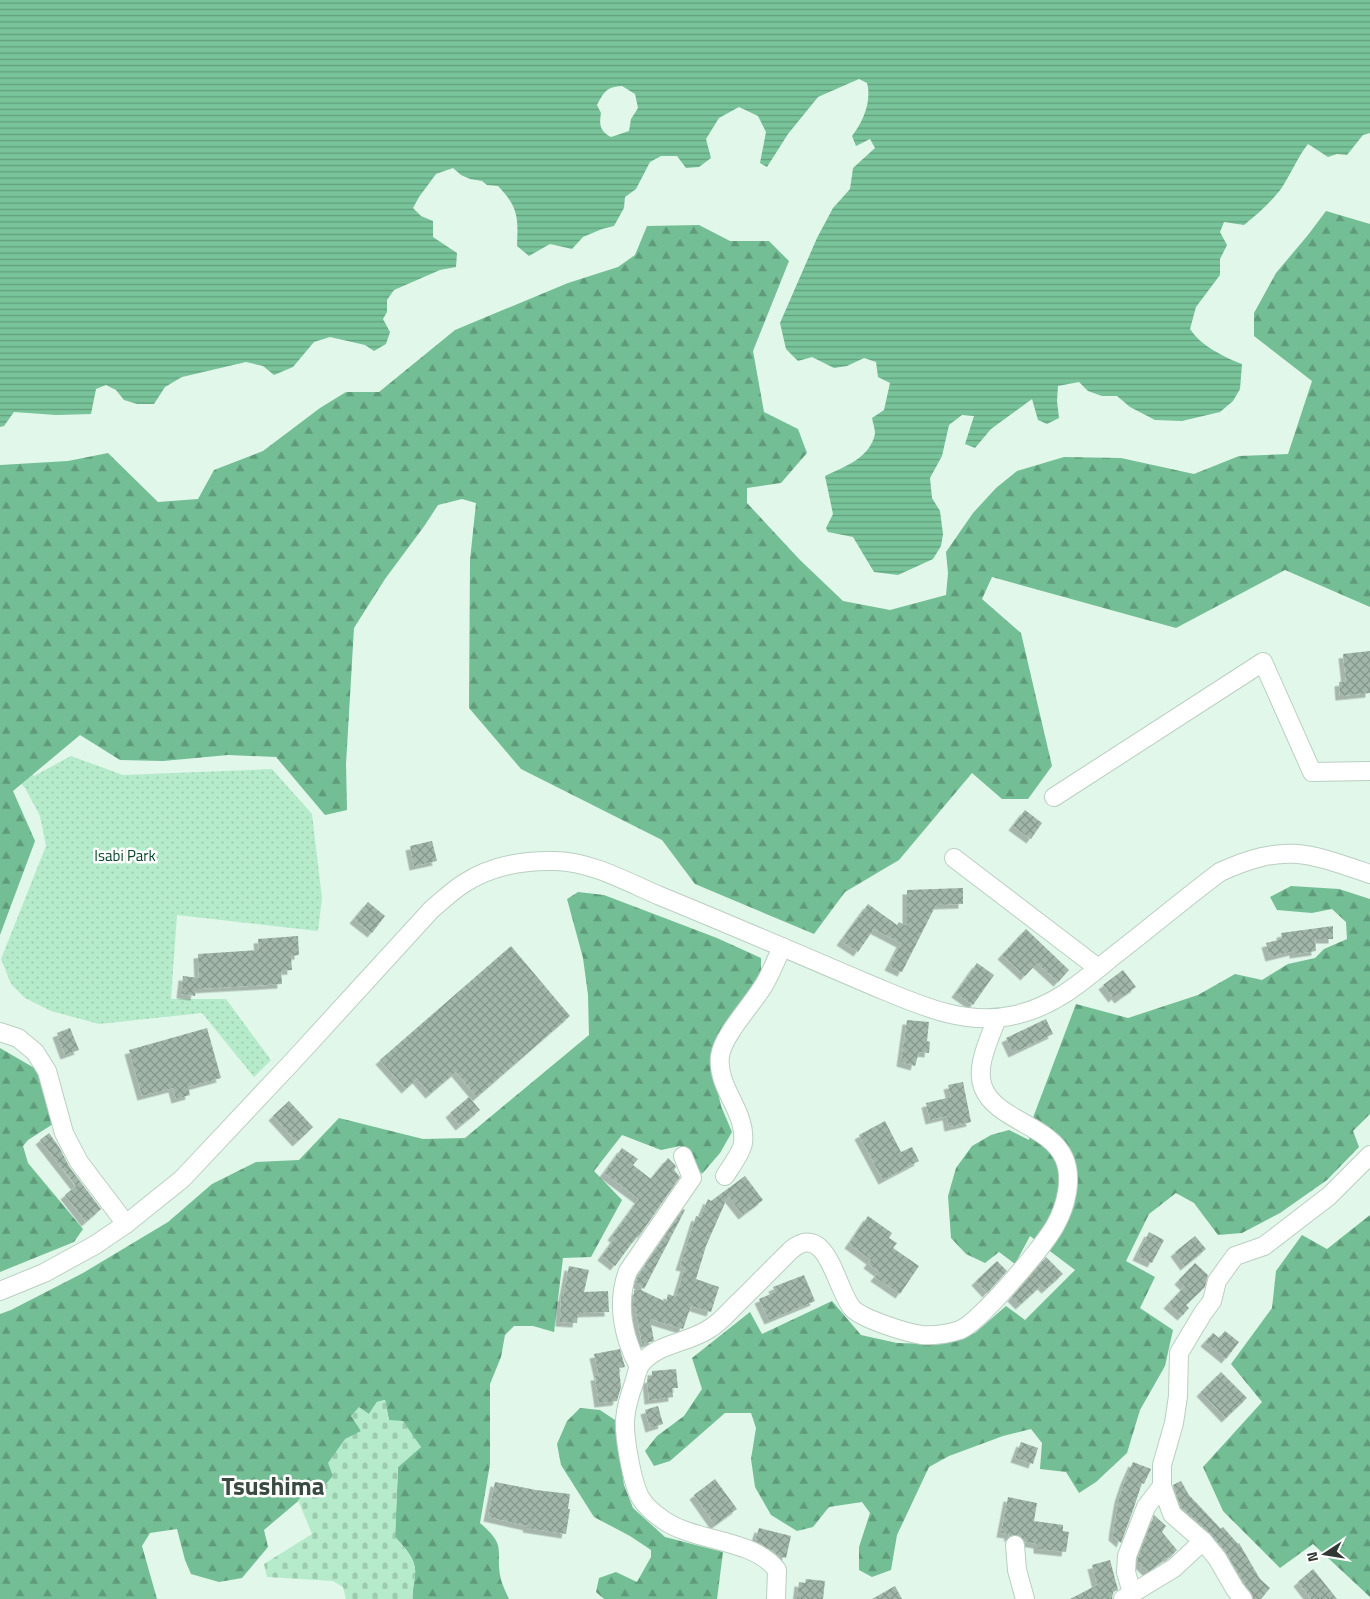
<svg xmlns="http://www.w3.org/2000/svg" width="1370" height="1599" font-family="'Titillium Web',sans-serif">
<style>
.green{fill:url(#green-dots)}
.forest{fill:url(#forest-firs)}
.cemetery{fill:url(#cemetery-stones)}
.water{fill:url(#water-rules);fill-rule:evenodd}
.building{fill:url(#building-cross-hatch);filter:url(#shadow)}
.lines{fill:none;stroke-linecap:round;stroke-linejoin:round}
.minor-casing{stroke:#b9cfc1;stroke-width:20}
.minor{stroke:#fff;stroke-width:18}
.labels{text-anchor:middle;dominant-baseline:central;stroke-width:5;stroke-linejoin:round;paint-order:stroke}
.park-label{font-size:15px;fill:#08462b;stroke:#fff}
.town-label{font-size:25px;font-weight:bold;fill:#394b40;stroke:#fff}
</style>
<defs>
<pattern id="green-dots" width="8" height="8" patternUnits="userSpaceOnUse" patternTransform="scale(1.25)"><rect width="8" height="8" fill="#b5ebcb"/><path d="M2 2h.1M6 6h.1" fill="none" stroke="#9ccaaf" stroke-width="1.8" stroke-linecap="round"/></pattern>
<pattern id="forest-firs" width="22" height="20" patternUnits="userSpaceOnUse" patternTransform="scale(1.25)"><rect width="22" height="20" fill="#73be94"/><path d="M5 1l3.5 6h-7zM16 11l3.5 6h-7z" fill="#5f9b7a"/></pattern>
<pattern id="cemetery-stones" width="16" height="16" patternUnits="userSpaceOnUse" patternTransform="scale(1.25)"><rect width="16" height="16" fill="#b5ebcb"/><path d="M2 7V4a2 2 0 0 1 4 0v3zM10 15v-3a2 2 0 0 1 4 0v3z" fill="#9ccaaf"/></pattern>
<pattern id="water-rules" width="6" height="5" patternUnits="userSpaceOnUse" patternTransform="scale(1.25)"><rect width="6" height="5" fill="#78c399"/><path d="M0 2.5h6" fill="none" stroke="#639f7e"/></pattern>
<pattern id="building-cross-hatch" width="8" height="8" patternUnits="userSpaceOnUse" patternTransform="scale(1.25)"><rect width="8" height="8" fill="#a2b7aa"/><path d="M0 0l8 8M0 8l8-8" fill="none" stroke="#85968b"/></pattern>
<filter id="shadow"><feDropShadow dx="-4.5" dy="4.5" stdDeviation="0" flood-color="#0004"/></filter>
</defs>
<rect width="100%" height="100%" fill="#e1f7ea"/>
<path class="green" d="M17,755L34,776L71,756L123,775L272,769L312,814L322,898L318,931L177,915L171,999H226L271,1060L254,1077L202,1013L99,1024L51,1011L25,998L11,984L1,959L46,846L40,816L25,788L13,775Z"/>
<g class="forest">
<path d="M1326,211L1370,224V607L1285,570L1176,628L992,577L982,599L1021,633L1052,766L1028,799H1002L972,773L899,860L845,892L814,934L695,884L662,840L521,769L469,708L470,560L476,503L462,499L438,505L425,525L385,579L354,628L346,764L347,810L325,815L276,757L228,755L163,761L120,760L80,735L13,791L35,841L0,935V465L68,461L108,453L158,502L198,499L214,470L263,451L320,408L346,392H379L455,330L568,283L618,267L635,255L647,226L699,225L730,241H769L789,261L753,351L764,412L798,429L807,453L781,483L747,488V503L800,560L843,601L890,610L946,595L948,573L946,552L973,513L996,488L1017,471L1064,457L1121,458L1194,474L1239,456L1288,454L1312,381L1254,336V313L1276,273L1308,235Z"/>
<path d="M1291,886L1339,889L1370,899V1114L1353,1131L1359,1147L1327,1180L1280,1213L1242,1233L1218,1235L1194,1203L1176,1193L1149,1214L1126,1261L1155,1277L1140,1308L1173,1330L1165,1366L1140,1410L1127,1453L1096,1482L1079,1493L1066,1472L1040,1469L1042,1443L1031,1429L1003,1436L949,1456L929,1467L897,1535L891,1570L872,1577L859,1570V1547L870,1513L862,1502L829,1507L813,1527L797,1531L771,1515L755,1487L751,1459L756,1428L751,1413H725L670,1461L654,1466L645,1451L657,1436L684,1416L702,1389L692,1358L750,1312L762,1334L832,1301L861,1335L897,1343L932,1344L975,1333L1006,1306L1025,1320L1075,1270L1030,1236L1015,1264L999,1252L985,1263L966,1254L951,1238L948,1196L956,1168L972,1146L991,1135L1009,1130L1029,1140L1034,1115L1076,1004L1128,1018L1198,995L1235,974L1262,980L1288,964L1315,958L1324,949L1347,939L1346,922L1332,909L1312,913L1277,910L1270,897Z"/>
<path d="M578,892L604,895L717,938L761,958V971L742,1002L717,1037L713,1052L715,1079L721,1106L732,1132L720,1153L702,1174L680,1146L661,1150L622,1135L594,1171L622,1200L591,1257L563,1258L554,1332L533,1326H514L505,1335L501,1357L490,1384V1464L480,1523C509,1548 494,1549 501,1580C503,1586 506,1593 509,1599H413C412,1590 414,1584 415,1575C417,1559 404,1547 395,1537L398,1467L421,1447L389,1420L385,1400L377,1402L369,1414L352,1415L361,1431L333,1476L321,1490L316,1486L264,1530L268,1547L242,1578L219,1582L191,1574L185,1560L177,1529L150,1533L142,1546L157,1599H0V1314L11,1310L83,1273L168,1222L212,1184L256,1162L299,1160L339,1118L423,1139L465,1138L589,1035L588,995L583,958L567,899Z"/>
<path d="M0,1048L36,1069L53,1124L28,1140L23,1146L28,1163L83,1229L74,1242L0,1272Z"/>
<path d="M1370,1215V1597L1313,1544L1280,1568L1223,1511L1203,1467L1262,1402L1231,1364L1272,1308L1276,1271L1302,1235L1327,1249Z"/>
<path d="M580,1408L600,1410L615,1420L624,1485L633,1508L665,1537L723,1552L717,1599H604L596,1592L599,1578L616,1572L637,1582L651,1557V1550L630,1536L594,1517L561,1465L557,1444L567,1421Z"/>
</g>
<path class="cemetery" d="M385,1400L389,1420L403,1421L421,1447L398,1467L395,1537C404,1548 417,1559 415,1575C414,1584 412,1590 413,1599H346L343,1587L333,1581L267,1577L264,1564L312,1534L298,1500L316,1485L321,1490L333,1476L328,1463L345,1439L361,1431L351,1416L359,1407L369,1414L377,1402Z"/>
<path class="water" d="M0,0H1370V133L1363,135L1347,155L1337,154L1328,157L1308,144C1297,158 1291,174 1281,189C1270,203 1258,214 1244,225L1224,222L1220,232L1227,245L1220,259V275L1196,307L1190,329C1201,346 1224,357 1242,364L1240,389L1233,401L1220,412L1182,421L1155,420L1130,407L1117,396H1102L1088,391L1079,382L1058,386L1057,401L1059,418L1047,424L1038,420L1032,399L991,429L975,448L965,444L974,416L962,415L949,425L942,456L930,478L932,498L940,511L943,534L941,546L933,559L898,575L874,572L853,537L828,532L826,528L833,514L825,476C844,467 870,458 875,434C875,429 873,423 872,418L884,410L890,383L878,377L876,362L864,358L847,366L834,368L812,357L798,361L786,349L780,323L817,238L833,208L850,189L853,168L875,148L870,139L856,146L852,136C863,122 872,101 867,83L859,79L818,97L788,134L767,167L760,163L766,132L758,116L739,107L719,118L706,139L711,158L699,167L686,168L677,156H661L650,162L636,189L625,197L624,208L614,226L602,229L583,237L572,249L550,244L529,256L517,246C518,218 519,208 498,186L487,185L482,181L470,179L461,175L453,168L436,174L419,197L413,208L421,216L433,221V237L457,253L456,267L440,270L394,290L387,300V312L383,319L390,332L386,344L374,351L365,345L330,337L314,342L293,367L274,375L263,366L246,362L182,377L165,387L154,404H137L124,400L116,390L106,385L96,389L91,414L56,415L14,412L4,426L0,427ZM622,86L635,94L638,108L631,119L629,131L611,137C600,131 599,125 601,113L597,105C604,92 606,87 622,86Z"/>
<g class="building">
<path d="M1370,651V693L1340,696L1339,682L1346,681L1343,654Z"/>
<path d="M1025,810L1042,823L1031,839L1013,826Z"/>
<path d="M432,841L437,861L414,866L410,846Z"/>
<path d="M963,888V904L936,905L902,972L889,966L901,943L874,929L858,952L841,941L868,904L897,925L899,922L907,926V890Z"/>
<path d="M368,902L385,916L372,933L354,919Z"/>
<path d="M1333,926V939H1315L1316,951L1294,954V951L1270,957L1266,943L1282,939L1281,933Z"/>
<path d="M1026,929L1069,970L1058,982L1037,963L1025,976L1002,955Z"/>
<path d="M298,936L299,955L291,956L292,970L281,971L282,984L196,989L195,996L181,994L183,976L199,978L198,954L259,950L258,939Z"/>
<path d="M511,946L570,1016L477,1097L456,1072L430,1094L417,1079L406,1089L380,1060Z"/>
<path d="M977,963L994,975L973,1005L956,993Z"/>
<path d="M1123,970L1136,987L1119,999L1116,995L1113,998L1103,985Z"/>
<path d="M1046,1019L1053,1034L1013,1053L1006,1038Z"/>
<path d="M907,1020L929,1022L927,1041L930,1042L929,1053L919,1052L915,1066L901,1062Z"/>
<path d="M70,1028L79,1050L65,1055L57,1033Z"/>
<path d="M207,1028L221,1078L188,1087L190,1095L176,1099L173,1088L142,1096L129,1050Z"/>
<path d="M963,1082L971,1122L949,1127L947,1116L930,1120L926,1103L951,1097L948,1085Z"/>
<path d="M469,1097L480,1110L460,1126L450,1113Z"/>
<path d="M289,1101L313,1127L297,1142L273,1116Z"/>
<path d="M885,1121L901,1152L912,1147L919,1161L883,1180L859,1135Z"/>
<path d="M49,1133L59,1147L70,1168L101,1209L86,1222L65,1195L76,1186L40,1140Z"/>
<path d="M622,1148L638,1159L633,1165L651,1179L668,1158L675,1165L676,1167L674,1170L680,1177L637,1239L638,1235L615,1266L602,1256L615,1238L612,1236L639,1199L604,1173Z"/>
<path d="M745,1176L763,1200L743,1215L728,1196L706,1246L696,1279L719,1287L711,1312L691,1306L683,1329L650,1319L654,1341L642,1344L635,1306H633L634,1290H641L666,1302L668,1294L676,1297L685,1267L680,1266L696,1216L700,1218L708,1199L711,1201Z"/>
<path d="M683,1209L685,1210L644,1289L636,1282L638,1276Z"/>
<path d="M868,1216L892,1233L889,1238L897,1243L893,1248L919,1266L900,1294L875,1277L879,1272L868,1264L871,1260L849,1244Z"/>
<path d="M1149,1232L1164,1240L1152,1263L1137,1256Z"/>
<path d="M1195,1236L1206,1249L1185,1266L1175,1252Z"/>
<path d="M1046,1257L1063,1274L1046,1289L1042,1285L1020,1305L1012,1297Z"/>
<path d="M997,1261L1007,1271L987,1293L976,1281Z"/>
<path d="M1195,1263L1208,1275L1205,1287L1186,1305L1189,1308L1182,1316L1168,1304L1185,1286L1179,1280Z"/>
<path d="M569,1266L589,1270L584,1292L608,1291L609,1312L578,1313L577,1323L560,1322L561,1297H563Z"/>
<path d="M804,1275L815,1301L769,1320L759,1299L775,1292L773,1287Z"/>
<path d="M1225,1331L1239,1342L1226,1359L1205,1342L1213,1333L1219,1338Z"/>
<path d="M620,1349L625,1367L619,1368L621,1387L617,1401L599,1403L595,1376H599L594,1354Z"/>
<path d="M676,1369L678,1388H672L673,1397L649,1400L647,1379L652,1378V1371Z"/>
<path d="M1221,1372L1247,1398L1226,1418L1201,1392Z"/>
<path d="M658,1406L663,1424L650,1428L645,1410Z"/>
<path d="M1021,1442L1038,1448L1033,1464L1015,1458Z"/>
<path d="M1133,1462L1151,1469L1144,1484L1142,1483L1133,1510L1121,1543L1113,1536L1114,1527L1119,1498L1125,1480Z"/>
<path d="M715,1479L737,1509L715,1525L694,1495Z"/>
<path d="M1181,1481L1189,1495L1221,1529L1223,1527L1238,1544L1239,1543L1260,1579L1270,1588L1261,1599H1253L1251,1592L1244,1583L1225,1551L1211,1534L1181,1507L1173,1485Z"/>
<path d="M495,1482L536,1490L570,1494L568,1509H570L566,1534L527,1528L528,1526L488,1517Z"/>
<path d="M1008,1497L1037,1503L1034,1521L1063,1525V1531L1069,1532L1066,1552L1038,1549V1544L1025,1542L1019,1535H1014L1008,1537L1009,1534L1001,1533Z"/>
<path d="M1154,1515L1166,1526L1162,1532L1177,1550L1169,1558L1168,1557L1148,1572L1137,1561L1138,1558Z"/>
<path d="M759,1528L791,1536L786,1558L778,1556L773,1551L755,1541Z"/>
<path d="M1110,1560L1118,1590L1113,1592L1112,1599H1070L1097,1585L1092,1565Z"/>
<path d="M1313,1569L1337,1599H1311L1298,1582Z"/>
<path d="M806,1579L825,1581L823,1599H797L799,1582L805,1583Z"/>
<path d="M895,1586L902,1599H872Z"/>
</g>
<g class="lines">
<defs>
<g id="minor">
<path d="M1054,797L1263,662L1312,772L1370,771"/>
<path d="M954,858L1098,968"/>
<path d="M0,1032L18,1038L35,1052L47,1071L64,1133L79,1162L126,1224"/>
<path d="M725,1176C730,1168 742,1152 743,1143C747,1111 716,1088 720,1056C723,1035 752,1005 764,985C771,973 776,960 782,947"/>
<path d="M0,1291L44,1273L95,1245L126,1224L182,1179L293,1061L432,909C442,901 452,891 463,884C490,866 523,860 556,861C592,862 627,882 660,896C731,925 801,955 871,985C917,1004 964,1027 1015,1015C1056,1006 1085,979 1116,954C1151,927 1184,899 1220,872C1285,843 1306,852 1370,874"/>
<path d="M639,1367C623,1337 616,1303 628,1271L692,1178L683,1156"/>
<path d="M1015,1545L1017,1570L1025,1599"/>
<path d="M1132,1593L1126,1572L1127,1556L1146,1507L1162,1486"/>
<path d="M776,1599L777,1570C754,1539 696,1542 665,1521C656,1515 645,1506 640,1497C632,1482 624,1437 625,1420C626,1407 630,1394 634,1383C636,1377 637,1370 640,1365C657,1343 686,1344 709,1329C721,1322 730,1310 740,1301C757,1284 774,1267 791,1250C827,1220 836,1289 852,1308C862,1319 907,1333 922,1335C935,1336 948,1334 960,1330C979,1323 1046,1244 1056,1224C1066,1206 1073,1178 1064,1158C1050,1125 995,1120 983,1087C975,1066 990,1038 997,1018"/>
<path d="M1123,1599L1174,1568L1203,1541"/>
<path d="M1243,1599L1235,1589L1217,1558L1203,1541L1172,1514L1162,1486V1465L1174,1423L1178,1396L1179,1353L1203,1313L1212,1301L1217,1281L1235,1256L1264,1246L1329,1196L1370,1155"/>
</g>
</defs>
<use href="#minor" class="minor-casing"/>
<use href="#minor" class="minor"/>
</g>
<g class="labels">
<g class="park-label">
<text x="125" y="855">Isabi Park</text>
</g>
<g class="town-label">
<text x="273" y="1486">Tsushima</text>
</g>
</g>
<g transform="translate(1325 1554) rotate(258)" stroke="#ffffff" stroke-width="4" paint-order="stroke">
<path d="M0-4L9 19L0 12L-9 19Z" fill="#313934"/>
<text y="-8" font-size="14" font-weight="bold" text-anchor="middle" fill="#313934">N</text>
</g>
</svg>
